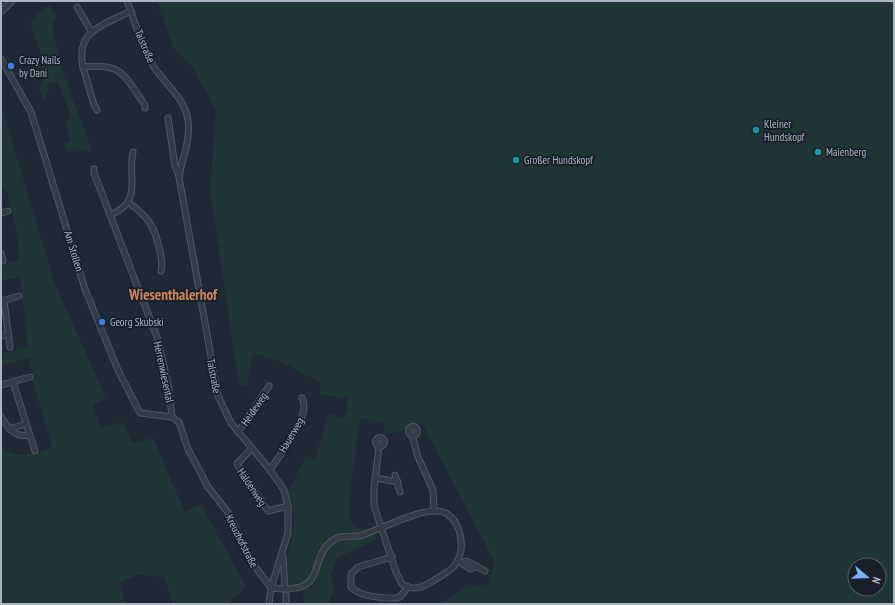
<svg xmlns="http://www.w3.org/2000/svg" width="895" height="605" font-family="'PT Sans Narrow',sans-serif">
<style>
.green{fill:#203536;fill-rule:evenodd}
.lines{fill:none;stroke-linecap:round;stroke-linejoin:round}
.minor-casing{stroke:#4f5964;stroke-width:7}
.minor{stroke:#323b46;stroke-width:5}
.shop-dot{fill:#3f7fe0;stroke:#17202a;stroke-width:1.5}
.culture-dot{fill:#0f9aa8;stroke:#17202a;stroke-width:1.5}
.labels{text-anchor:middle;dominant-baseline:central;stroke-width:3.5;stroke-linejoin:round;paint-order:stroke}
.street-label{font-size:11px;fill:#abb6c3;stroke:#17202a}
.poi-label{font-size:11px;fill:#abb6c3;stroke:#17202a;text-anchor:start}
.district-label{font-size:15px;font-weight:bold;fill:#d38556;stroke:#17202a}
</style>
<rect width="100%" height="100%" fill="#1e2935"/>
<g class="green">
<path d="M156,1H894V604H439L465,588L487,584L495,563L422,423L384,436V423L360,418L349,503L351,522L357,527L374,532L377,540L338,557L331,574L334,592L330,596L331,604H304L303,591L295,585L289,586L287,557L294,528V515L288,493L305,458L314,461L329,414L345,418L348,398L320,394V382L279,361L253,353L248,378L249,387L239,384L210,191L216,110L193,68L174,48ZM855,565H879V589H855Z"/>
<path d="M49,5L57,17L52,24L62,69L93,153L77,148L67,152L64,144L71,141L66,125L71,115L57,81L47,84L49,90L43,100L38,86L42,83L41,52L30,23L38,12Z"/>
<path d="M1,105L55,284L106,398L93,405L101,427L123,422L132,443L153,438L185,512L201,504L246,587L233,598L230,604H173L164,577L138,575L119,583L126,604H1V446C16,461 35,454 52,447L33,382L29,358L1,365V353L28,346L20,277L1,281V265L19,260L17,232L6,189L1,190Z"/>
</g>
<g class="lines">
<defs>
<g id="minor">
<path d="M127,1C135,21 141,45 152,64C164,84 184,96 188,120C191,140 182,158 179,177L218,396L231,423L270,470L284,490L288,506V533L271,588C332,596 305,557 335,539C342,535 351,537 359,536C379,531 427,503 446,513C462,523 466,550 455,565C450,572 440,576 433,581C424,586 418,590 408,587L402,584L396,572L374,506V488L379,447"/>
<path d="M77,7L91,31"/>
<path d="M131,11C104,25 75,30 83,67C124,63 123,75 145,105V108"/>
<path d="M1,12L12,1"/>
<path d="M1,59L31,112L85,289L118,370L140,413L172,417L179,422L188,449L208,487L230,515L241,541L254,565L271,588L269,604"/>
<path d="M83,67L94,105L97,110"/>
<path d="M168,118L175,166L179,176"/>
<path d="M94,169V173L158,340L169,388L172,417"/>
<path d="M128,202C136,208 144,214 149,222C156,231 164,260 161,271"/>
<path d="M1,213L8,211"/>
<path d="M110,215C144,202 127,177 133,152"/>
<path d="M1,253L3,261"/>
<path d="M2,301L19,296"/>
<path d="M4,301L10,347"/>
<path d="M1,336L8,334"/>
<path d="M13,382L35,451"/>
<path d="M1,385L30,377"/>
<path d="M1,417C8,428 15,438 29,435"/>
<circle cx="413" cy="431" r="4.5"/>
<path d="M9,429L26,424"/>
<path d="M238,432L269,386"/>
<path d="M412,435L418,457L433,490L434,511"/>
<circle cx="380" cy="442" r="4.5"/>
<path d="M252,448L237,464L268,511L288,506"/>
<path d="M270,470C280,454 312,417 302,398"/>
<path d="M395,475L400,492"/>
<path d="M375,478L398,482"/>
<path d="M283,557L285,588"/>
<path d="M392,557L358,567L351,574V587C360,597 382,598 395,598L400,597L408,587"/>
<path d="M460,562L470,569L476,567"/>
<path d="M462,563L467,561L485,571"/>
<path d="M286,595V604"/>
</g>
</defs>
<use href="#minor" class="minor-casing"/>
<use href="#minor" class="minor"/>
</g>
<g class="shop-dot">
<circle cx="11" cy="66" r="4"/>
<circle cx="102" cy="322" r="4"/>
</g>
<g class="culture-dot">
<circle cx="756" cy="130" r="4"/>
<circle cx="818" cy="152" r="4"/>
<circle cx="516" cy="160" r="4"/>
</g>
<g class="labels">
<g class="street-label">
<text transform="translate(145 46) rotate(67)">Talstraße</text>
<text transform="translate(74 251) rotate(73)">Am Stollen</text>
<text transform="translate(164 372) rotate(78)">Herrenwiesental</text>
<text transform="translate(214 376) rotate(79)">Talstraße</text>
<text transform="translate(254 409) rotate(-56)">Heideweg</text>
<text transform="translate(291 435) rotate(-60)">Hauerweg</text>
<text transform="translate(252 487) rotate(56)">Haldenweg</text>
<text transform="translate(242 541) rotate(63)">Kreuzhofstraße</text>
</g>
<g class="poi-label">
<text x="19" y="60">Crazy Nails<tspan x="19" dy="13">by Dani</tspan></text>
<text x="764" y="124">Kleiner<tspan x="764" dy="13">Hundskopf</tspan></text>
<text x="826" y="152">Maienberg</text>
<text x="524" y="160">Großer Hundskopf</text>
<text x="110" y="322">Georg Skubski</text>
</g>
<g class="district-label">
<text x="173" y="294">Wiesenthalerhof</text>
</g>
</g>
<rect width="895" height="605" fill="none" stroke="#abb6c3" stroke-width="4"/>
<g transform="translate(867 577) rotate(109)"><circle r="19" fill="#17202a" stroke="#525c67"/>
<path d="M0-3L7 15L0 10L-7 15Z" fill="#7bb3f8"/>
<text y="-6" font-size="11" font-weight="bold" text-anchor="middle" fill="#abb6c3">N</text>
</g>
</svg>
